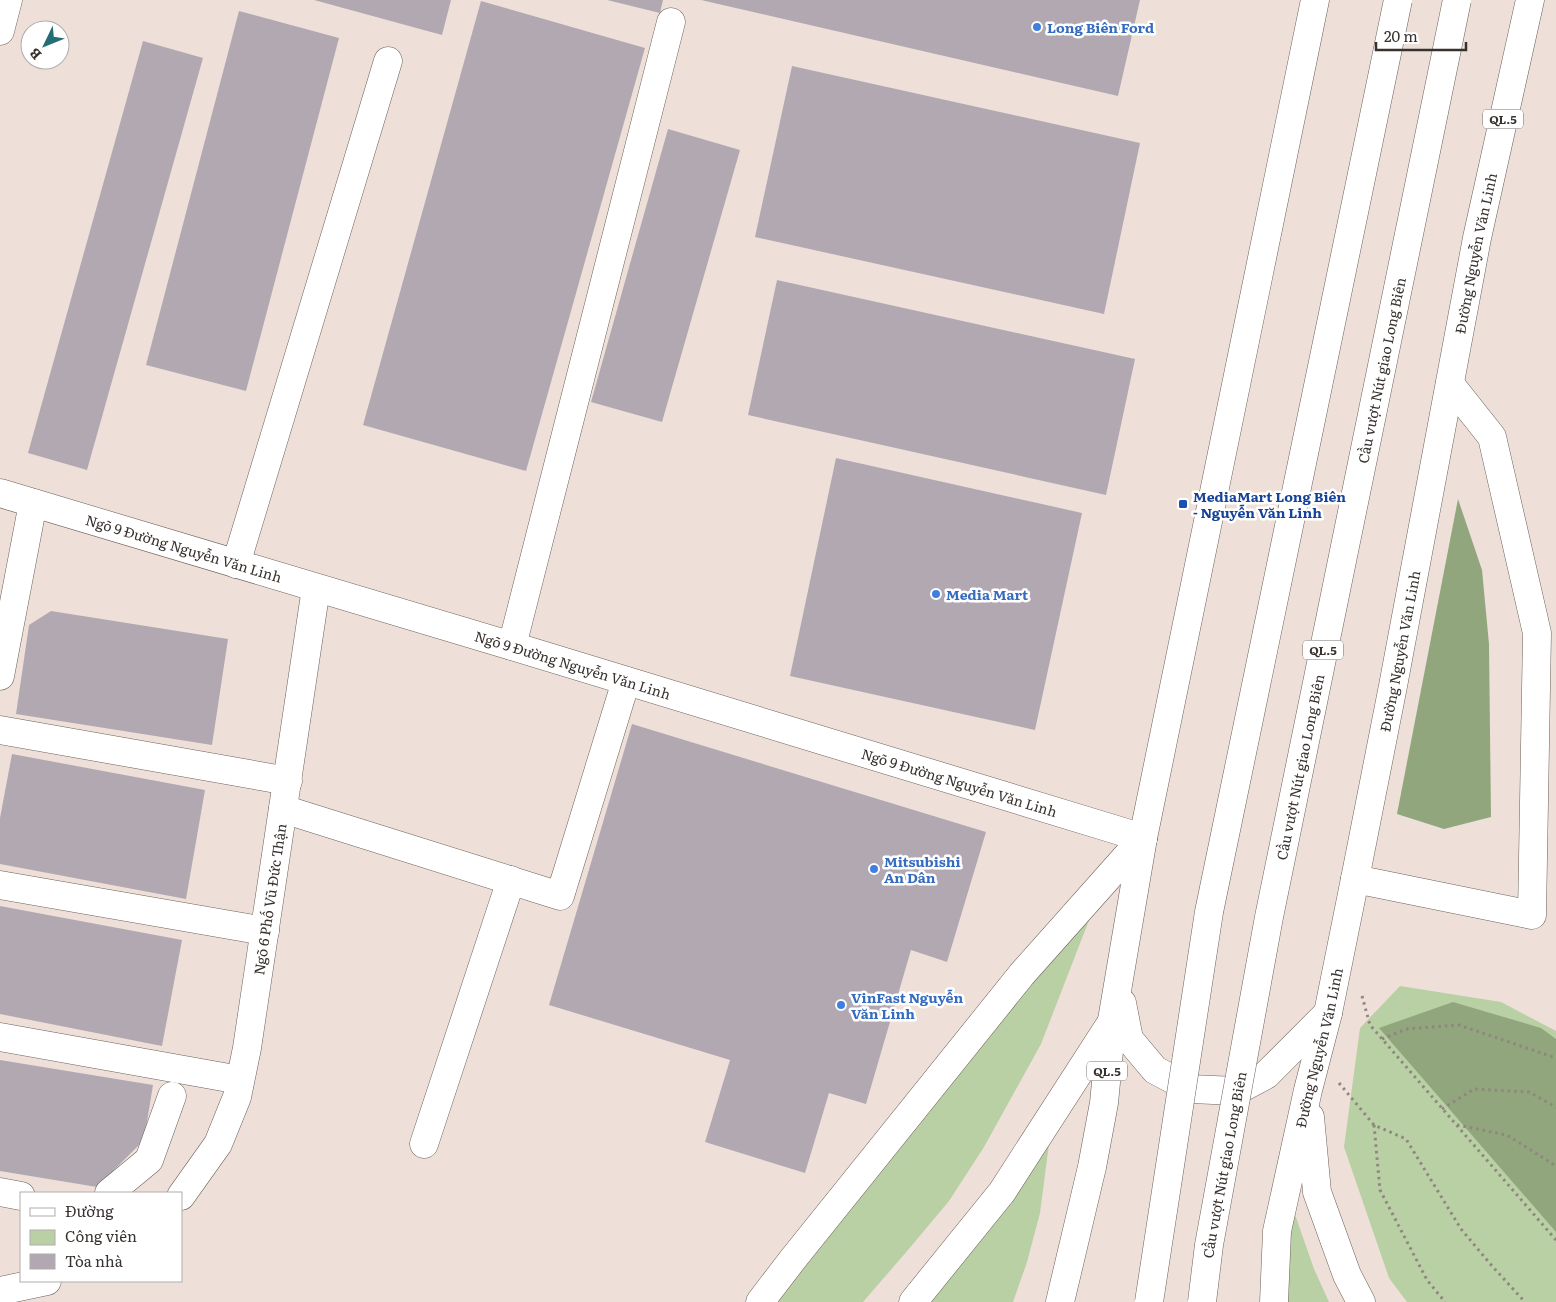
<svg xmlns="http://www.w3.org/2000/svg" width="1556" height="1302" font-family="Literata,serif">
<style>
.green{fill:#b9cfa4}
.forest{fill:#91a67c}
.building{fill:#b2a8b2}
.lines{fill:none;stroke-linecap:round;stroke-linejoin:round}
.minor-casing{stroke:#6c6059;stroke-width:29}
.highway-casing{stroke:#6c6059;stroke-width:29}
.path{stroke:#908680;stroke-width:3;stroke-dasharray:2.5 4;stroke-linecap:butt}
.minor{stroke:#fff;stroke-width:28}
.highway{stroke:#fff;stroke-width:28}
.highway-bridge-casing{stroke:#6c6059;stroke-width:29;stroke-linecap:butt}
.highway-bridge{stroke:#fff;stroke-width:28}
.shop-dot{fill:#3f7fe0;stroke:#fff;stroke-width:2}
.transit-dot{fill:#1a4fb4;stroke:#fff;stroke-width:2}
.labels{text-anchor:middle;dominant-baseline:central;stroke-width:5;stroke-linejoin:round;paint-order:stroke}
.shield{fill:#fff;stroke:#74706d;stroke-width:1}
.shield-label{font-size:12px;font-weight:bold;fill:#38322f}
.shop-label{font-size:14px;font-weight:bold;fill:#366cbe;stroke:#fff;text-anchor:start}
.street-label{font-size:14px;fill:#38322f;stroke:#fff}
.transit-label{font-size:14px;font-weight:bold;fill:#164399;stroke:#fff;text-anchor:start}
</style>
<rect width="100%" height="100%" fill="#eee0d8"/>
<g class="green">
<path d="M1093,910L1041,1044L984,1147L949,1201L908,1250L863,1302H766Z"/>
<path d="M1400,986L1501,1002L1556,1031V1302H1407L1389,1278L1344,1147L1360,1028Z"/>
<path d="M1050,1136L1040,1213L1027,1262L1013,1302H921Z"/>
<path d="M1292,1206L1314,1269L1329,1302H1284Z"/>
</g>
<g class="forest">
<path d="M1458,499L1482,570L1489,644L1491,817L1444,829L1397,814Z"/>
<path d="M1453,1002L1541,1028L1556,1039V1232L1379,1028Z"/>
</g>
<g class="building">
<path d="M314,0H451L442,35Z"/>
<path d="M607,0H663L660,13Z"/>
<path d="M701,0H1140L1118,96Z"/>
<path d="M481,1L645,48L526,471L363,425Z"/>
<path d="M239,11L339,38L246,391L146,365Z"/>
<path d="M143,41L203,58L87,470L28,453Z"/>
<path d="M792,66L1140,143L1104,314L755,237Z"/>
<path d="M668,129L740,150L662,422L591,402Z"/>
<path d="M777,280L1135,359L1106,495L748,415Z"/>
<path d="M836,458L1082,513L1035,730L790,676Z"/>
<path d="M51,611L228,639L212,745L16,714L29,625Z"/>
<path d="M632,724L986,832L947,962L911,950L866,1104L829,1093L805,1173L705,1142L730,1060L549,1005Z"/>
<path d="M12,754L205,790L186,899L0,864V818Z"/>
<path d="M0,906L182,940L162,1046L0,1014Z"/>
<path d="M0,1060L153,1085L144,1140L97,1187L0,1171Z"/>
</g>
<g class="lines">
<defs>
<g id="minor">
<path d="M0,31L8,0"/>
<path id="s1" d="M0,493L512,646L1143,838"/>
<path d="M236,564L388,61"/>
<path d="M512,646L671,22"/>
<path d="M0,676L33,503"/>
<path d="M0,730L288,781"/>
<path d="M283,809L560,896L626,681"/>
<path d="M1355,879L1532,915L1537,633L1492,437L1450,384"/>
<path d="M0,885L265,931"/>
<path d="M0,1037L240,1080"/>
<path d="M424,1144L511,880"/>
<path d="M0,1192L21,1196"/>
<path d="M109,1193L149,1160L172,1096"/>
<path id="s2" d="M181,1196L218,1144L237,1097L247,1048L316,588"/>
<path d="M0,1291L47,1281"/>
</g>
<g id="highway">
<path d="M1122,1003L1129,1039L1155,1070L1191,1089L1236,1091L1266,1075L1328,1013"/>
<path d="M1310,1117L1317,1192L1347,1275L1361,1302"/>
<path d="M760,1302L793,1259L1022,974L1143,838"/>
<path d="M913,1302L1002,1192L1109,1026"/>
<path d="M1060,1302L1092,1167L1104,1103L1112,1020L1143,838L1315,0"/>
<path id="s3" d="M1274,1302L1277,1231L1308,1090L1328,1013L1355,879L1393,686L1477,238L1530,0"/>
</g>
</defs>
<use href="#minor" class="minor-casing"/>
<use href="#highway" class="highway-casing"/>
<g class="path">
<path d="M1362,996L1370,1025L1556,1240"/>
<path d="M1382,1039L1406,1029L1459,1025L1556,1058"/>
<path d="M1339,1083L1374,1125L1406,1139L1461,1229L1492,1266L1525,1302"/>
<path d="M1442,1109L1474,1089L1529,1092L1556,1107"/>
<path d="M1374,1125L1380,1190L1427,1280L1445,1302"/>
<path d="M1457,1125L1507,1135L1556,1166"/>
</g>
<use href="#minor" class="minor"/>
<use href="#highway" class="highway"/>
<defs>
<g id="highway-bridge">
<path d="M1149,1302L1209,912L1398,0"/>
<path id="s4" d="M1202,1302L1209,1245L1269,917L1457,0"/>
</g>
</defs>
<use href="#highway-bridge" class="highway-bridge-casing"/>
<use href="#highway-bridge" class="highway-bridge"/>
</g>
<g class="shop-dot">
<circle cx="1037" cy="27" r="5"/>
<circle cx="936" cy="594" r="5"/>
<circle cx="874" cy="869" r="5"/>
<circle cx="841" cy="1005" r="5"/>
</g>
<rect class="transit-dot" x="1178" y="499" width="10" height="10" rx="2.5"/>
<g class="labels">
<g class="shield">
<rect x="1483" y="109.5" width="40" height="19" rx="4"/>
<rect x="1303" y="640.5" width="40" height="19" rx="4"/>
<rect x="1087" y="1061.5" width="40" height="19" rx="4"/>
</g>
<g class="shield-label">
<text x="1503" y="119">QL.5</text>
<text x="1323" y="650">QL.5</text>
<text x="1107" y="1071">QL.5</text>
</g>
<g class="shop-label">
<text x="1047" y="27">Long Biên Ford</text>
<text x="946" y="594">Media Mart</text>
<text x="884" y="861">Mitsubishi<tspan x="884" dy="16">An Dân</tspan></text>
<text x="851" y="997">VinFast Nguyễn<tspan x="851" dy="16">Văn Linh</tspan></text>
</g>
<g class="street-label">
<text stroke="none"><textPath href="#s3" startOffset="1069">Đường Nguyễn Văn Linh</textPath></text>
<text stroke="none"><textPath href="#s4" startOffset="949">Cầu vượt Nút giao Long Biên</textPath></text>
<text stroke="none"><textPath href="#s1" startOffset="192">Ngõ 9 Đường Nguyễn Văn Linh</textPath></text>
<text stroke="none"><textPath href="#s3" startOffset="664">Đường Nguyễn Văn Linh</textPath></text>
<text stroke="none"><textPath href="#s1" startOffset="598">Ngõ 9 Đường Nguyễn Văn Linh</textPath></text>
<text stroke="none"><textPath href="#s4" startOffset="544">Cầu vượt Nút giao Long Biên</textPath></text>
<text stroke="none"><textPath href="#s1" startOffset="1002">Ngõ 9 Đường Nguyễn Văn Linh</textPath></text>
<text stroke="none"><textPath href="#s2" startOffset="315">Ngõ 6 Phố Vũ Đức Thận</textPath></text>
<text stroke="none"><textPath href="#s3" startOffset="259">Đường Nguyễn Văn Linh</textPath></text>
<text stroke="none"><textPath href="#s4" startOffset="139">Cầu vượt Nút giao Long Biên</textPath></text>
</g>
<g class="transit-label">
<text x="1193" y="496">MediaMart Long Biên<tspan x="1193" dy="16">- Nguyễn Văn Linh</tspan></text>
</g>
</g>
<rect x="20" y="1192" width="162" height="90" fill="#ffffff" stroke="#afadac"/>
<rect x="30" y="1208" width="25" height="8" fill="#ffffff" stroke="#afadac"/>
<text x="65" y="1217" font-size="15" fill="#38322f">Đường</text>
<rect x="30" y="1230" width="25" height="15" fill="#b9cfa4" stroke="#afadac"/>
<text x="65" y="1242" font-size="15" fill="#38322f">Công viên</text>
<rect x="30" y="1254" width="25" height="15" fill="#b2a8b2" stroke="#afadac"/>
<text x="65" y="1267" font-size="15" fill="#38322f">Tòa nhà</text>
<g transform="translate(45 45) rotate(227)"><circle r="24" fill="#ffffff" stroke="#afadac"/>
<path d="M0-4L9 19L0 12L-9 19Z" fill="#236e74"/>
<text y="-8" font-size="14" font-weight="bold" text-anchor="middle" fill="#38322f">B</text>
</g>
<path d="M1376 42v8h90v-8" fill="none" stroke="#38322f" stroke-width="2.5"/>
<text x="1384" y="42" font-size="15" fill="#38322f" stroke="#ffffff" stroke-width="4" paint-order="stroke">20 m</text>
</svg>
